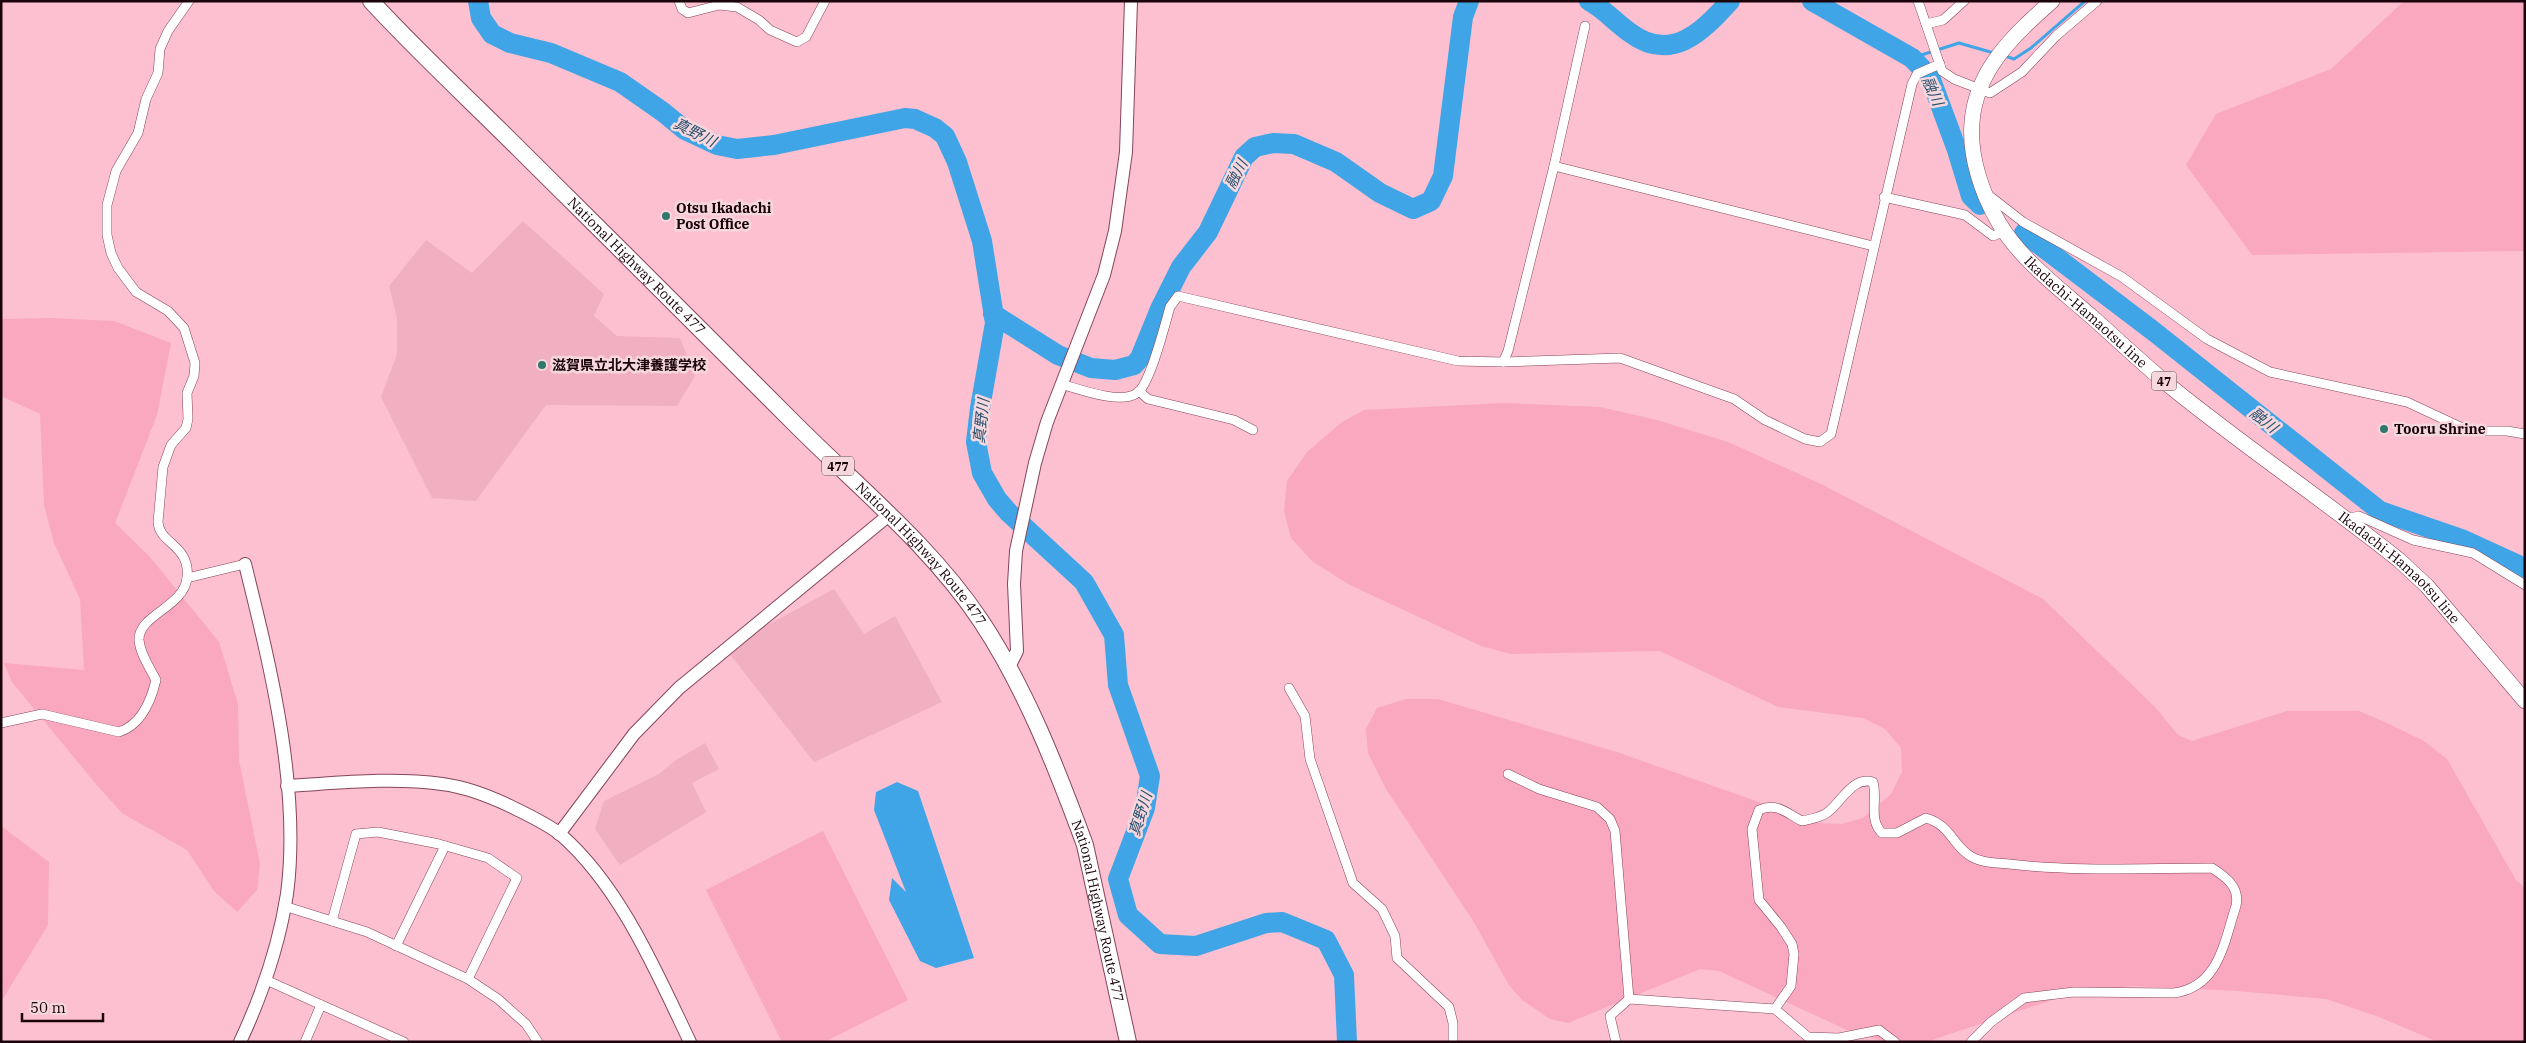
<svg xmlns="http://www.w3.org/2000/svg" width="2526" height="1043" font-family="'IBM Plex Serif','Noto Sans JP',serif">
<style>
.built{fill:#f1b0c1}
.green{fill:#faa8bf}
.water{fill:#3fa5e6}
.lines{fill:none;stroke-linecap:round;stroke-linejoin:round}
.stream{stroke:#3fa5e6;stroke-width:3}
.river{stroke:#3fa5e6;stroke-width:20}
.street-casing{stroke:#86455a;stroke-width:10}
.secondary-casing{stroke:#86455a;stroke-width:14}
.primary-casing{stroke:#86455a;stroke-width:16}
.highway-casing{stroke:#86455a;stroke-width:18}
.street{stroke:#fff;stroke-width:9}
.secondary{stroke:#fff;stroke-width:12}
.primary{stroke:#fff;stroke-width:15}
.highway{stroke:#fff;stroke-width:16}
.poi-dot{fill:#32776b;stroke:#f6d7de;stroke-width:2}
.labels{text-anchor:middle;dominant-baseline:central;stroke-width:5;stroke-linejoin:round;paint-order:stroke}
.shield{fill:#f6d7de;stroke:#5c434a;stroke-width:1}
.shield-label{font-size:12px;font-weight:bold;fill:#1a030b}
.poi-label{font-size:14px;font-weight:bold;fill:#1a030b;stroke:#f6d7de;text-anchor:start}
.street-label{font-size:14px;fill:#1a030b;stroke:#f6d7de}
.water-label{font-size:15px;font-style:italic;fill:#27506c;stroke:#f6d7de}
</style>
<rect width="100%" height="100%" fill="#fdc0d0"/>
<g class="built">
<path d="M523,221L604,294L594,316L617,336L680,338L695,376L677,406L546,405L476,501L432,498L381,397L397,354V318L389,286L426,240L472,273Z"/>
<path d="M834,589L864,634L895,616L942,702L814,762L725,648Z"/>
<path d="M705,743L719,769L692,783L706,812L620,865L595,829L604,801L659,774L676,760Z"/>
</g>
<g class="green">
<path d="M2404,1H2525V251L2252,255L2186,165L2216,114L2331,69Z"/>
<path d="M53,318L114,321L171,343L157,415L115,523L150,557L219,642L238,704L239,760L260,864L257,890L237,912L214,891L187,850L122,813L95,783L12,682L4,663L84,670L80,599L54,543L44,505L40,414L1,396V319Z"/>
<path d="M1504,403L1600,407L1657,420L1728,442L1819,483L2043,599L2155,707L2178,735L2192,741L2287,711H2359L2389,724L2424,741L2447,759L2516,880L2525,888V1042H2438L2379,1017L2326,999L2237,991L2131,986L2070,994L1926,1042H1886L1847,1030L1719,971L1700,969L1568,1023L1550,1019L1522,1000L1509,985L1472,919L1386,789L1368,753L1366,729L1377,708L1406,699H1438L1617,752L1818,823L1842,824L1863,818L1891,794L1902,772L1901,748L1885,729L1863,718L1778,707L1660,651L1511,654L1481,646L1350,585L1313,562L1291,538L1284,511L1287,481L1307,452L1342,422L1364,410Z"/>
<path d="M1,826L49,862L48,925L1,1002Z"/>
<path d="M823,831L908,1000L824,1042H782L706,890Z"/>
</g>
<path class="water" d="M897,782L918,791L974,958L936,968L920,961L889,900L892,878L906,892L874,810L876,792Z"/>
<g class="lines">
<g class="stream">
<path d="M2005,56L2014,59L2031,48L2085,1"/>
<path d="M1912,58L1959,43L1994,53"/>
</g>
<g class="river">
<path d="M478,1L481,18L492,34L510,43L551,53L620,82L663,112L685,130L717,145L737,149L774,145L905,118L915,119L935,128L945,136L957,162L982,241L995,323L980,408L976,442L982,473L997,499L1009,513L1084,582L1114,635L1118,685L1150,776L1145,808L1118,879L1128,915L1160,944L1196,946L1266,923L1282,922L1326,940L1344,975L1347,1042"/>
<path d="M1589,1C1604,9 1615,22 1629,32C1671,64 1702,32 1730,1"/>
<path d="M1812,1L1912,58L1930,77L1957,150L1971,196L1980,205"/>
<path d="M2024,233L2152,330L2380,511L2464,540L2525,568"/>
<path d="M993,314L1058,355L1091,368L1115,370L1134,365L1140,358L1160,309L1181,267L1208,232L1244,157L1255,147L1273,143L1294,144L1336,162L1380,193L1413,209L1431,201L1443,176L1463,17L1469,1"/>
</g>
<defs>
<g id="street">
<path d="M679,1L682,9L688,13L719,5L737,7L759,20L770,30L797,42L806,37L825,1"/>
<path d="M1918,1L1942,71L1954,79L1990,93L2022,72L2056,36L2097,1"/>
<path d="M1926,24L1943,20L1964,1"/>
<path d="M1554,166L1873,246"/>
<path d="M1987,194L2023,222L2122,277L2207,339L2270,372L2407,402L2469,431H2507L2525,434"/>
<path d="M1884,197L1965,215L1993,236L2005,231"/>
<path d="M1503,362L1508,351L1554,166L1585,26"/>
<path d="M1061,384C1079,389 1121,405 1137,393C1150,385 1165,324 1170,307L1178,296L1458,361L1503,362L1620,358L1734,399L1765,420L1805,439L1820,442L1831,434L1912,84L1917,74L1940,64"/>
<path d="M1139,391L1148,399L1234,420L1253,430"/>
<path d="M2346,519L2359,516L2413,540L2473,553L2525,585"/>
<path d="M187,578L245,564"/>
<path d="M1289,688L1305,716L1310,759L1353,883L1382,909L1395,936L1397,958L1449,1007L1453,1023V1042"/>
<path d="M1,723L42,714L119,732C141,725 151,701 156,680C150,668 140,654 139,640C138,615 184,607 187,578C191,545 159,544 158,522L163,467L171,445L186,428L188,419L187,393L194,376L195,363L184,328L168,311L136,292L118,268L111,253L107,235V205L116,171L138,133L146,99L158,73L160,49L168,31L189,1"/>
<path d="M1508,774L1539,789L1597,807L1610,819L1615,831L1629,999"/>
<path d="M284,906L367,932L468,979L498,999L526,1024L538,1042"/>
<path d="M332,921L356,834L378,832L439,844L488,858L517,878L468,979"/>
<path d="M396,946L445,846"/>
<path d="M266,980L404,1042"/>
<path d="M1775,1009L1791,986L1794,954L1792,944L1781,927L1759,900L1752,829L1759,810C1777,802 1786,813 1802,821C1810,819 1821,818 1828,812C1842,801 1853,776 1873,782C1878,800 1868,819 1882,833H1897L1926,818C1951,825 1953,847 1972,857C1982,863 1998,863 2009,864C2076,872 2144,868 2212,868C2226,877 2240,887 2236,906C2224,942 2219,987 2174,993L2074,992L2024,998L1991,1022L1971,1042"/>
<path d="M305,1042L321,1005"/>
<path d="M1616,1042L1610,1016L1629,999L1775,1009L1808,1037L1839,1038L1879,1030L1895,1042"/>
</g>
<g id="secondary">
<path d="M1008,669L1017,651L1014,584L1016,551L1035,463L1047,422L1104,275L1115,231L1126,152L1131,1"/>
<path d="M287,786C338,783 391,777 442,784C466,787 489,796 510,806C526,814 546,823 560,834C620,886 656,971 690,1042"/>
<path d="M559,834L634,734L679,688L889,515"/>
<path d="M240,1042C262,995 279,945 287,894C301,788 270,665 245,564"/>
</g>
<g id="primary">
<path id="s1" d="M2052,1C2015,34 1976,69 1972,122C1969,156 1982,194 1999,223C2021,260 2060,289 2092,317C2118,340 2144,365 2171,387C2245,447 2324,500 2399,560L2427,586L2525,701"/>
</g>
<g id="highway">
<path id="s2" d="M371,1C418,52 469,99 518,148C611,240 704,333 796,425C860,489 931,546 981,621C1026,689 1057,769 1085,845L1128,1042"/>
</g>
</defs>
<use href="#street" class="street-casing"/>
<use href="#secondary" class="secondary-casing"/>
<use href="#primary" class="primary-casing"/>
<use href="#highway" class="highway-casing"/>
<use href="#street" class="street"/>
<use href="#secondary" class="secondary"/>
<use href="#primary" class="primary"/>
<use href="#highway" class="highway"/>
</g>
<g class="poi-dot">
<circle cx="666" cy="216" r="5"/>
<circle cx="542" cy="365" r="5"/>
<circle cx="2384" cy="429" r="5"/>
</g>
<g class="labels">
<g class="shield">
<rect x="2151.5" y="371.5" width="25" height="19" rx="4"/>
<rect x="822" y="456.5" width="32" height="19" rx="4"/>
</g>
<g class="shield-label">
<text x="2164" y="381">47</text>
<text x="838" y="466">477</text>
</g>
<g class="poi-label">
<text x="676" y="208">Otsu Ikadachi<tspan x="676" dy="16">Post Office</tspan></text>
<text x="552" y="365">滋賀県立北大津養護学校</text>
<text x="2394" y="429">Tooru Shrine</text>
</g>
<g class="street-label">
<text stroke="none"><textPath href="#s2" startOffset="375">National Highway Route 477</textPath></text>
<text stroke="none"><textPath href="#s1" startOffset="380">Ikadachi-Hamaotsu line</textPath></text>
<text stroke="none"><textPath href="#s2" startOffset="780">National Highway Route 477</textPath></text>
<text stroke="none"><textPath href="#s1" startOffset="785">Ikadachi-Hamaotsu line</textPath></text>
<text stroke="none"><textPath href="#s2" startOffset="1185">National Highway Route 477</textPath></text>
</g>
<g class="water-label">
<text transform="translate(1933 91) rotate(66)">融川</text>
<text transform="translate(695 132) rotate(27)">真野川</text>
<text transform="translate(1236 174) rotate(-63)">融川</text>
<text transform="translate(2264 420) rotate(38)">融川</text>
<text transform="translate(981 421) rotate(-84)">真野川</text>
<text transform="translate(1140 814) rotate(-73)">真野川</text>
</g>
</g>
<rect width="2526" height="1043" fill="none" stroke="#1a030b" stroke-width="5"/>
<path d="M22 1013v8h81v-8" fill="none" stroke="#1a030b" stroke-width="2.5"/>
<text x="30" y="1013" font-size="15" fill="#1a030b" stroke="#f6d7de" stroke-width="4" paint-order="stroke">50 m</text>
</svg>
